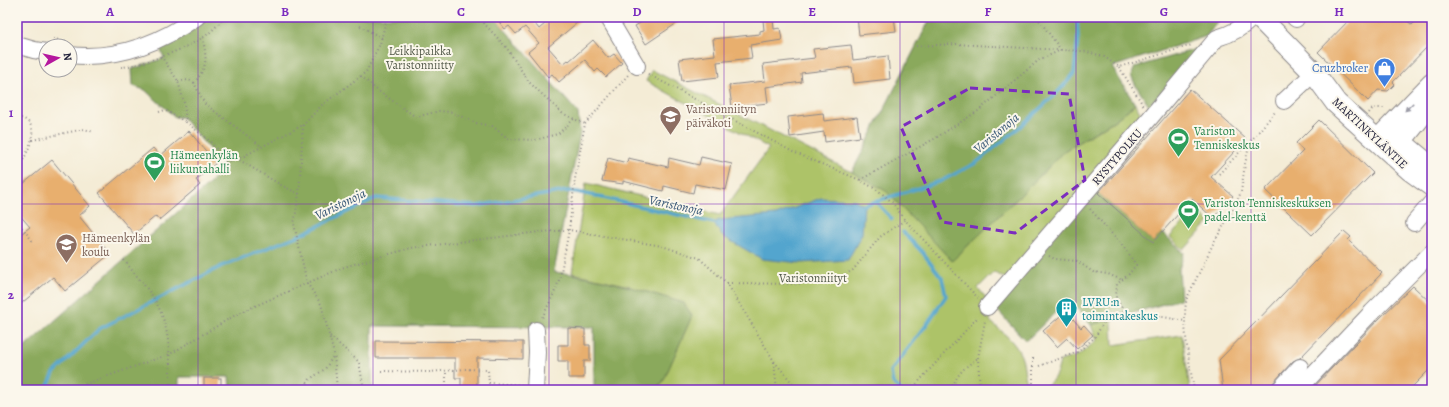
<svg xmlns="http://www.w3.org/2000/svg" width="1449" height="407" font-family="Alegreya,serif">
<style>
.green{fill:#adc367;stroke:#687251}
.forest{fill:#8aa95c;stroke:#56664c}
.water{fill:#53a5ce;stroke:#3a6484}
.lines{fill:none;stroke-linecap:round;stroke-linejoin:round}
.stream{stroke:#53a5ce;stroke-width:3.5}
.building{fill:#e8af6e}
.minor-casing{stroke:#8b8788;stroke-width:18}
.major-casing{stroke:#8b8788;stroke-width:23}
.path{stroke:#8b8788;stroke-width:2;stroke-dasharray:1 3;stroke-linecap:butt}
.minor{stroke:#fff;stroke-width:16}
.major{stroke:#fff;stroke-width:21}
.oneway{fill:#9c9ca7}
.marked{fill:none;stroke:#7b2cbf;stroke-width:3;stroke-dasharray:8 5;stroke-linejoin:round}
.grid{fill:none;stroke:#7b2cbf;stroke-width:1;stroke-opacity:0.55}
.labels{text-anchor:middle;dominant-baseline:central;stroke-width:4;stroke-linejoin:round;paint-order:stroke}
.park-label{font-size:12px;fill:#535a4a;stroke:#fbf7ec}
.shop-label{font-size:12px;fill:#366cbe;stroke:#fbf7ec;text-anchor:end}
.education-label{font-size:12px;fill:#785e54;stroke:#fbf7ec;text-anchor:start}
.leisure-label{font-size:12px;fill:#27864d;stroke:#fbf7ec;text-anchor:start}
.street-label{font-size:12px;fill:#22223b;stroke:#fbf7ec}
.culture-label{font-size:12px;fill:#0d838f;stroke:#fbf7ec;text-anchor:start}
.water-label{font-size:13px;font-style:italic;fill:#365676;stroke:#fbf7ec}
.neatline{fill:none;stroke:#7b2cbf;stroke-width:1.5}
.grid-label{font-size:13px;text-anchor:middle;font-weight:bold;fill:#7b2cbf}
</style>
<rect width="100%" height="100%" fill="#fbf7ec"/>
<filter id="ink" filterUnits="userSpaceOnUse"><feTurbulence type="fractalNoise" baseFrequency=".025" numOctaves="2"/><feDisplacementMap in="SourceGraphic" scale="8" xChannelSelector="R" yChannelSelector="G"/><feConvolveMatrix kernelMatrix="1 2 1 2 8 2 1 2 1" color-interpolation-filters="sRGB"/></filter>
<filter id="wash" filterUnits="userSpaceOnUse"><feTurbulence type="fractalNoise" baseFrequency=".012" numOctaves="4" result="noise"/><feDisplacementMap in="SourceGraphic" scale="16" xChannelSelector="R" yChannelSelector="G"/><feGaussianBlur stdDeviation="0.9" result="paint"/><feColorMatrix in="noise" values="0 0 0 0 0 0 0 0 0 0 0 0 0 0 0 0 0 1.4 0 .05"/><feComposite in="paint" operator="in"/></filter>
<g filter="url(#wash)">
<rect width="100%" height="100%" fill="#f4ecd6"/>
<g class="green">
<path d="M652,70L852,172L886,190L952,260L1027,189L1064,151L1115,120L1135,104L1144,119L1006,279L994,272L978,288L992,305L990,321C1002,332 1019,344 1023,362C1025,371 1024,378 1029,386C1032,387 1036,389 1039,388C1053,386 1058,372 1060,361L1079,355L1097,340L1091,325L1112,319L1113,345L1182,335L1190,390H653L663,382L630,286L572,273L586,183L720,215L769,148L646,81Z"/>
<path d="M1195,209L1209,222L1184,250L1170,237Z"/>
</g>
<g class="forest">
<path d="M208,17H494L578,113L580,133L554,272C598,276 641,290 684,303L692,316L663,382L653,390H594V327L372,326V390H230L229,377H179V390H17V354L226,169L182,117H175L145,90L133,86L132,69L164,58L160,48L183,36Z"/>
<path d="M931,17H1221L1207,36L1112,67L1135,104L1115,120L1064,151L1027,189L952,261L886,191L852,172Z"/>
<path d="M1203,47L1149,106L1136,86L1131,76L1135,67Z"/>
<path d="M1096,188L1098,193L1153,242L1162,232L1184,253L1179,269L1181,299L1091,325L1069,299L1026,341L997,310L999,298Z"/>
</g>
<path class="water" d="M821,198L855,200L864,205L862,234L848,260L801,263L762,259L722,236L714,223L719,220L776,215Z"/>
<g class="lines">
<g class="stream">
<path d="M875,201L892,219"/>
<path d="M864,205L941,181L976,163L1022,125L1057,93L1074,74L1078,37L1077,17"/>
<path d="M900,389L893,383L891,371L927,324L946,296L942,278L922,252L903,232"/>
<path d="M46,390L54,373L99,329L222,266L302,234L376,198L476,206L567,191L577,192L714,223"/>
</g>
</g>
<g id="blocks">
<g class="building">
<path d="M495,17H537L532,20L539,29L553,17H584L548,47L563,64L568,60L569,61L593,40L608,58L614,54L622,63L606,77L598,69L595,72L585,60L559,82L552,74L548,77L528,52L539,43L525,27L516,34L509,26L505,29Z"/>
<path d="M650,17H686L646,44L635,26Z"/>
<path d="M857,17H894L896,31L859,35Z"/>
<path d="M1352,17H1403L1412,25L1420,17H1432V42L1393,82L1395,84L1388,91L1378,90L1368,101L1318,52Z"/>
<path d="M773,19L774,29L780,28L782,40L750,45L752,58L717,62L719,77L682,81L679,59L715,55L713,39L760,34V31L764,30L763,20Z"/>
<path d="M851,45L853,60L888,56L890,79L854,83L852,67L801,73L802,82L766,87L768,103L732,107L729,85L765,81L763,64L815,58L813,49Z"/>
<path d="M1190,89L1246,139L1211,177L1233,196L1213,218L1192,199L1153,242L1098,193Z"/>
<path d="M823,113L824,121L857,117L860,137L825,142L824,132L790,137L788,117Z"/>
<path d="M1319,120L1373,173L1312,235L1265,190L1303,151L1296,143Z"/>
<path d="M189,131L216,163L196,180L200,185L159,220L156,216L134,234L99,193L153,148L160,156Z"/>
<path d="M701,157L732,164L726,190L695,184L693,193L664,186L663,191L623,181V184L602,181L608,158L627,163L628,158L668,167L669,158L699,165Z"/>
<path d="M52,160L90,206L79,216L110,254L65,291L53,277L17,307V237L30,227L17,212V189Z"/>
<path d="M1344,231L1351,237L1348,240L1382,273L1300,358L1293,361L1272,384L1269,390H1223L1219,360Z"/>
<path d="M1413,286L1432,304V367L1409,390H1311L1379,319Z"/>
<path d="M1066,311L1081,328L1084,325L1093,335L1077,349L1067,338L1057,347L1043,331Z"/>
<path d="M568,328L585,329V345H590V361H584V378H568V361H558V345H568Z"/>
<path d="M376,341L523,342V359L477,358V389H461V378H455V358H376Z"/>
<rect x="204" y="378" width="17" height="12"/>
</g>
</g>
</g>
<g filter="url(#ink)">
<use href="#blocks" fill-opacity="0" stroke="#8b8788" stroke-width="1"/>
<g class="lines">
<defs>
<g id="minor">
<path d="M608,17L637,66"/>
<path d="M1294,17L1296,19"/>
<path d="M17,45L34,50L46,52"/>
<path d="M70,55C116,60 160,43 197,17"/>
<path d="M1284,101L1314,73"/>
<path d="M1414,223L1432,202"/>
<path d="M987,307L1150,118L1217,38C1231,34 1243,28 1253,17"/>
<path d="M535,390L537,352L536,330"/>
<path d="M1279,390L1300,367"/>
<path d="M1298,390L1372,312L1432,252"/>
</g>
<g id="major">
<path d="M1259,17L1314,73L1336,103L1410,170L1432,186"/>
<path d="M1390,133L1432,168"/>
<path d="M1378,140L1432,84"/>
<path d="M1392,152L1432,102"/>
</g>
</defs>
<use href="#minor" class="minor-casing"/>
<use href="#major" class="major-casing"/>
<g class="path">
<path d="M478,17L506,47L529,82L562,113L585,124L575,179L569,230L560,277L556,289L542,318"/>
<path d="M1037,17L1061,50"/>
<path d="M360,26L382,38"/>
<path d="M17,29L21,31"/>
<path d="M53,39L66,41"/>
<path d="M916,46L957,44L1060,50"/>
<path d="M161,56L178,81L184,103L186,122L211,142L226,162L244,156L303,125"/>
<path d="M121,67C141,66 185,49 202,38C211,33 218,24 225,17"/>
<path d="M1119,67L1143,105"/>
<path d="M648,74L793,152L860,180L879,191L892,202L905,220"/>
<path d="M361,76L377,90L416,117L439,111L451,112L476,123L492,126L509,139L535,140L558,134L574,119"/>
<path d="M178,81L189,80L194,83L205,104L261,146"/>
<path d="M194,83C209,65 206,59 203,38"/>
<path d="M159,112L165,110L186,122"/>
<path d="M1369,113L1373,108H1384"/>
<path d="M17,117C47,122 25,156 17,172"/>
<path d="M585,124L628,75"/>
<path d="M32,140L84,129L94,132"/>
<path d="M236,158L281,185L299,194"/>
<path d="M1219,174L1249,142"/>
<path d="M860,180L934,139L978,111L1039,60L1061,50L1083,51L1103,56L1119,67L1192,45"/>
<path d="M1090,209L1127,251L1136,265L1129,274L1117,284L1116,299L1125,312"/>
<path d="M17,221L34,243"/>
<path d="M1049,256L1055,259L1077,261L1093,272L1108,274L1122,280"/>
<path d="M124,260C133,272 143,283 151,294C171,323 170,357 170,390"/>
<path d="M727,283L797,284L838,279L853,270L880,237L905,220L978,298"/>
<path d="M330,336L359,362L364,390"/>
<path d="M1033,358V390"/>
<path d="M774,362L777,390"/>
<path d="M1039,366L1078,352L1095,337L1107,317L1125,312L1144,316L1164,317L1185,321"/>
<path d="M381,371L429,372L466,369L488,370L489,383L522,385"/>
<path d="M75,390L77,387L170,354L239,313L344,267L411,248L540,232L569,230L662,246L699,258L727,283L774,361L798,390"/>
<path d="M303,390L310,379L325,369L334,355"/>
<path d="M337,390L334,354L321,304L307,283L294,224L299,194L303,125L322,105L366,72L380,44L387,17"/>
<path d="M446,390V370"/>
<path d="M911,390L978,317"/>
<path d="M952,390C955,375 966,366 978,358"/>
<path d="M980,390L978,358L985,321"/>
<path d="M1194,390C1190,366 1181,321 1187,298L1213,244L1235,206L1241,192L1245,164L1250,142L1275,112"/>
</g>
<use href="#minor" class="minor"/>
<use href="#major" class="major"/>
</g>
<defs><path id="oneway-solid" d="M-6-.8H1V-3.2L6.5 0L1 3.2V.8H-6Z"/></defs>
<use class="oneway" href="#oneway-solid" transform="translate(1409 107) rotate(135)"/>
</g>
<path class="marked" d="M970,88L1069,94L1085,180L1015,233L942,222L901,127Z"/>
<path class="grid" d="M198,17V390M373,17V390M549,17V390M724,17V390M900,17V390M1076,17V390M1251,17V390M17,204H1432"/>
<defs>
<symbol id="shop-pin" viewBox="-11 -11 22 30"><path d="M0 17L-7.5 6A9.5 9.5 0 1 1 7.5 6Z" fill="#3f7fe0" stroke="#fbf7ec"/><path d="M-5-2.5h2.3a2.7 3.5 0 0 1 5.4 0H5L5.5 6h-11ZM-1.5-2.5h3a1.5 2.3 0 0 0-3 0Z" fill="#fff"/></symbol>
<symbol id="school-pin" viewBox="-11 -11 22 30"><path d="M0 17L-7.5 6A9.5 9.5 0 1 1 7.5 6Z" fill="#8d6e63" stroke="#fbf7ec"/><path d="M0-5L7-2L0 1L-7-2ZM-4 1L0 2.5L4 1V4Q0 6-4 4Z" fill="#fff"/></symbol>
<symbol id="stadium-pin" viewBox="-11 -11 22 30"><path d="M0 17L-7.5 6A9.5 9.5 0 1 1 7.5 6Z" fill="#2e9e5b" stroke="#fbf7ec"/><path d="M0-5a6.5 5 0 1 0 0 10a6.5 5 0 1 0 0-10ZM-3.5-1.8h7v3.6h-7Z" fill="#fff"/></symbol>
<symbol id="building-pin" viewBox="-11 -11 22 30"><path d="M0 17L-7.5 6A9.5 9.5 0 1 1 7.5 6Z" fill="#0f9aa8" stroke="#fbf7ec"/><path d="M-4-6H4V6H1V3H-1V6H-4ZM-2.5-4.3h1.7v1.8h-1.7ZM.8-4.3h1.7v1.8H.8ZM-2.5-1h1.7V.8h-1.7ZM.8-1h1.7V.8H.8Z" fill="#fff"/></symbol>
</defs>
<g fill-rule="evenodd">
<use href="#shop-pin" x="1372" y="56" width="25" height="34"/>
<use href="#school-pin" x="658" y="104" width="25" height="34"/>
<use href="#stadium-pin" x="1166" y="126" width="25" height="34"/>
<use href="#stadium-pin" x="142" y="150" width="25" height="34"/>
<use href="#stadium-pin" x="1176" y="198" width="25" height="34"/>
<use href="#school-pin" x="54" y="232" width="25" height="34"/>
<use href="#building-pin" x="1054" y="296" width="25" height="34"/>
</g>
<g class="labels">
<g class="park-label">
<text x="420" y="51">Leikkipaikka<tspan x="420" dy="14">Varistonniitty</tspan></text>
<text x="813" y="278">Varistonniityt</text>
</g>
<g class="shop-label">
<text x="1368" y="68">Cruzbroker</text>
</g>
<g class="education-label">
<text x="686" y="109">Varistonniityn<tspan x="686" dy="14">päiväkoti</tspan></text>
<text x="82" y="238">Hämeenkylän<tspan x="82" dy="14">koulu</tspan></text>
</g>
<g class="leisure-label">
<text x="1194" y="131">Variston<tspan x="1194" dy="14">Tenniskeskus</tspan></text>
<text x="170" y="155">Hämeenkylän<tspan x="170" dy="14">liikuntahalli</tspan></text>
<text x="1204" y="203">Variston Tenniskeskuksen<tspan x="1204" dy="14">padel-kenttä</tspan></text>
</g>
<g class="street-label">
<text transform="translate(1370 133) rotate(43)">MARTINKYLÄNTIE</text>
<text transform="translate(1117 157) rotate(-49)">RYSTYPOLKU</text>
</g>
<g class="culture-label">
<text x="1082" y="302">LVRU:n<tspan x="1082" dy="14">toimintakeskus</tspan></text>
</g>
<g class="water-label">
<text transform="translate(996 133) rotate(-40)">Varistonoja</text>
<text transform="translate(340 204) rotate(-26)">Varistonoja</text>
<text transform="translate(676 205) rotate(12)">Varistonoja</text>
</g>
</g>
<rect width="1449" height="407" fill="none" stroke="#fbf7ec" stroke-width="44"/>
<g transform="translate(58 58) rotate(82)"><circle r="19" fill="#fbf7ec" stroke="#a4a2a5"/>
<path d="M0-3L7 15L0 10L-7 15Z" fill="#b5179e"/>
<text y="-6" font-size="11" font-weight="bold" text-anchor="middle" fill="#22223b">N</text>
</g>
<rect x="22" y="22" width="1405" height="363" class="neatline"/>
<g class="grid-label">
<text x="110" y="16">A</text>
<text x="285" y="16">B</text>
<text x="461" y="16">C</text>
<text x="637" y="16">D</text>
<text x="812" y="16">E</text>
<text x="988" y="16">F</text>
<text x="1164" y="16">G</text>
<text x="1339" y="16">H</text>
<text x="11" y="117">1</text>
<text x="11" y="299">2</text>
</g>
</svg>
